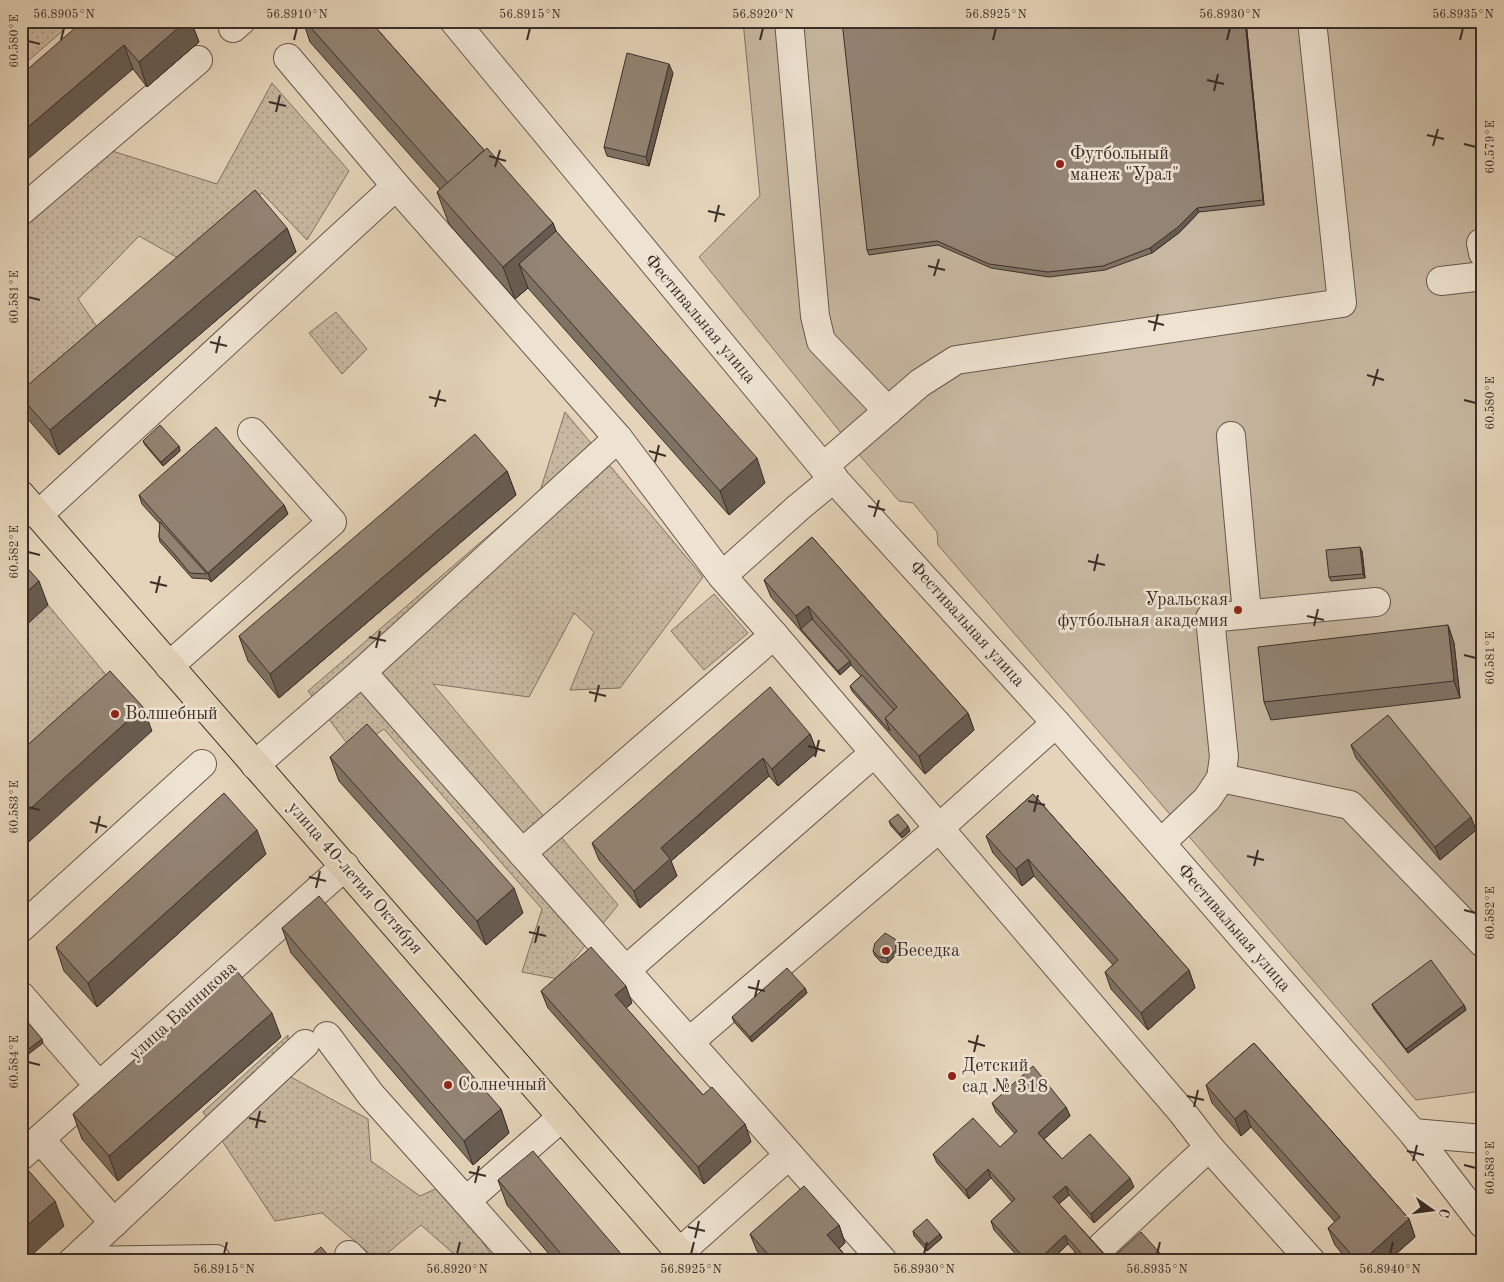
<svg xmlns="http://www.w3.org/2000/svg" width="1504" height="1282" font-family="'Old Standard TT',serif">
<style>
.green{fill:url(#green-dots);stroke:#827365}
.pitch{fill:#c8b8a1;stroke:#827365}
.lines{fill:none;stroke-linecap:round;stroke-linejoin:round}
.minor-casing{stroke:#66584d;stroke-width:30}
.major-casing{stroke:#3b2e29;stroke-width:30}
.minor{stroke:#eee3d2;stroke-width:28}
.major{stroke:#e5d4b9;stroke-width:28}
.wall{fill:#7e7264;stroke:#3b2e29}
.shaded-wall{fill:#675c51;stroke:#3b2e29}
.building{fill:#938474;stroke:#3b2e29}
.ticks{fill:none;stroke:#3b2e29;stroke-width:2}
.poi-dot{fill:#8f2418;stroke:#eee3d2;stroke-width:2}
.labels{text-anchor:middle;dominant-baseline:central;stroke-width:5;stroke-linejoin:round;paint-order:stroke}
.poi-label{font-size:18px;fill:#3b2e29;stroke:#eee3d2;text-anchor:start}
.street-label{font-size:18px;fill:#3b2e29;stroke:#eee3d2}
.neatline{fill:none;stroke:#3b2e29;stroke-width:2}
.ticks-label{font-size:12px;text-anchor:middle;fill:#3b2e29}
</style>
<defs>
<pattern id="green-dots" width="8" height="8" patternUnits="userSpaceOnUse" patternTransform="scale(1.25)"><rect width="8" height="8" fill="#c8b8a1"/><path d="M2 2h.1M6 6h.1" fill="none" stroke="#a49683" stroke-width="1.8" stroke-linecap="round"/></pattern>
</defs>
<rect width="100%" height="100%" fill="#e5d4b9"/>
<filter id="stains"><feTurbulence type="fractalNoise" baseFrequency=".004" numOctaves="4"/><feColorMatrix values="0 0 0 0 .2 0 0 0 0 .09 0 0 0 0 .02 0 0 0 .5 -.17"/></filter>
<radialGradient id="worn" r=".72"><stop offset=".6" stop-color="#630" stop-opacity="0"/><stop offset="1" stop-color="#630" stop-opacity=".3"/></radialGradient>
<g class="green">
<path d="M27,21H74L21,67V27Z"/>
<path d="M272,83L349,171L307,240L262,193L178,258L139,236L78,299L99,330L21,399V198L90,144L217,184Z"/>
<path d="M336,312L367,349L342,374L309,333Z"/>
<path d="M565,412L703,577L620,688L570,690L594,632L574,613L529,697L433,684L618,905L558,979L522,972L542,909L384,729L352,750L308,691L540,491Z"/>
<path d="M714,594L748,633L704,670L671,631Z"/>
<path d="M48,605L107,676L21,769V630Z"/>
<path d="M288,1035L289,1076L368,1119L371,1161L420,1196L444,1185L494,1259L489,1261H462L421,1225L378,1261L322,1213L275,1221L203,1112Z"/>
</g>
<path class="pitch" d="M743,21H1483V1091L1416,1100L938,545L937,532L913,503L899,501L850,444L699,257L760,196Z"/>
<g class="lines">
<defs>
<g id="minor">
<path d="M454,21L823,467L1056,723L1413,1133L1483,1224"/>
<path d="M789,21L815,316L821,341L888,411"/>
<path d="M233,28L241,21"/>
<path d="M288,58L396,186L618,438L722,576L774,635L1182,1112L1209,1147L1311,1261"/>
<path d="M21,211L198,60"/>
<path d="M1481,243L1483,253"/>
<path d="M1441,281L1483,276"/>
<path d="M1231,436L1247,614"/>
<path d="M823,467L920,383L956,360L1342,303L1312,21"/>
<path d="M38,515L396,186"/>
<path d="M722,576L799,507L834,478"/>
<path d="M169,666L332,522L252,432"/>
<path d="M362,672L689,1042"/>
<path d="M255,765L362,672L618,438"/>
<path d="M1221,778L1350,805L1483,943"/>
<path d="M1161,843L1207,799L1221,778L1224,757L1210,618L1376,602"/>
<path d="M522,853L774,635"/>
<path d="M21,928L202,764"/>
<path d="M626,970L874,753"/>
<path d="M21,996L99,1086"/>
<path d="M327,1036L371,1095L466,1201L562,1117"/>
<path d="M1413,1133L1483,1139"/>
<path d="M40,1139L114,1223"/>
<path d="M21,1156L345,866"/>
<path d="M466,1201L519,1261"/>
<path d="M680,1252L789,1155"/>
<path d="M349,1255L355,1261"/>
<path d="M73,1261L305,1044"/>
<path d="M73,1261L216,1259"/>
<path d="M883,1261L689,1042L938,829L1056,723"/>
<path d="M1086,1261L1209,1147"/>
</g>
<path id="major" d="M21,495L687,1261"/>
</defs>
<use href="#minor" class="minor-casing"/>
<use href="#major" class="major-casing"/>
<use href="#minor" class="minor"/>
<use href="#major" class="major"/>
</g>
<g class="wall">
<path d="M303,21H370L484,150L553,223L556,231L765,483L729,515L528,288L515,299L449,224L437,192L440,189L310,42Z"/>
<path d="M1246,21L1264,205L1199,212L1180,232L1152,253L1105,270L1049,277L991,268L938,245L869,255L867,250Z"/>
<path d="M192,24L199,42L147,87L133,69L21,75Z"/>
<path d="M673,73L649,166L607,156L604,147Z"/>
<path d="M287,228L296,252L59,455L27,418L21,402V391Z"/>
<path d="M143,441L179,446L180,451L163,466L145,445Z"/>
<path d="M507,471L516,495L279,698L248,661L239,636Z"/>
<path d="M139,495L284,505L288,514L211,582L208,579L192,578L160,542L159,537L160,524L142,504Z"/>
<path d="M812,537L968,713L974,730L925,774L852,691L850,686L861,676L851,665L840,675L771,597L764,580Z"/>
<path d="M1362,551L1365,578L1331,581L1329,577Z"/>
<path d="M1448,625L1454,643L1460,698L1271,720L1264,702Z"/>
<path d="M810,734L817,752L778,786L769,776L671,861L677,876L640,908L599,860L592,843Z"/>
<path d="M1351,745L1476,830L1440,860L1356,758Z"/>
<path d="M330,757L523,913L486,945L339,781Z"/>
<path d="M1033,794L1189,970L1195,988L1148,1030L1111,989L1105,972L1113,965L1034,876L1022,886L993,853L986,836Z"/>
<path d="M889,821L910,831L902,838L891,826Z"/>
<path d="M266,854L97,1007L64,971L56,947Z"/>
<path d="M282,928L501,1109L509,1133L473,1165L291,953Z"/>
<path d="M895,939L896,944L897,954L888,963L881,962L875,956L873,951Z"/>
<path d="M805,988L807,993L752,1042L734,1022L732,1017Z"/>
<path d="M541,991L632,1003L626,1008L703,1095L745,1124L751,1142L704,1184L548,1008Z"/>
<path d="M1372,1004L1464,1005L1466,1010L1408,1053L1374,1009Z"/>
<path d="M281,1037L118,1181L82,1139L73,1114Z"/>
<path d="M1254,1043L1409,1219L1415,1237L1388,1261H1348L1335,1245L1328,1228L1335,1222L1251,1127L1241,1136L1212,1103L1206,1085Z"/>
<path d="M992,1103L1066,1107L1070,1116L1044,1139L1062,1159L1134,1187L1094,1223L1069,1195L1059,1204L1110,1260L1167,1261H1083L1068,1244L1050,1261H1022L994,1230L991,1221L1012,1202L991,1178L969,1199L937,1163L933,1154L1000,1147L1015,1134L996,1112Z"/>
<path d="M498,1180L627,1261H555L507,1205Z"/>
<path d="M839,1225L845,1243L839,1248L850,1261H765L757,1251L750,1234Z"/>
<path d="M913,1231L940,1234L942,1238L927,1251L914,1236Z"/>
</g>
<g class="shaded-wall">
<path d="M184,21H196L192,24L199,42L147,87L139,62Z"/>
<path d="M291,21H298L292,27L290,22Z"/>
<path d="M1245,21H1246L1264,205L1263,200Z"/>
<path d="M124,45L133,69L21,165V133Z"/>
<path d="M669,64L673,73L649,166L646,157Z"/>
<path d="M1197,208L1199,212L1180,232L1152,253L1150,248Z"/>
<path d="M553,223L565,256L519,264L528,288L515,299L503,267Z"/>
<path d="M287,228L296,252L59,455L50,430Z"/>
<path d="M179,446L180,451L163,466L161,462Z"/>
<path d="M757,458L765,483L729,515L720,491Z"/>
<path d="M507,471L516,495L279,698L270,674Z"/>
<path d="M284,505L288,514L211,582L208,573Z"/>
<path d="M1360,547L1362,551L1365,578L1363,574Z"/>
<path d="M39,581L48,605L21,630V597Z"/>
<path d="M808,606L814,623L801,629L796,616Z"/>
<path d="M1448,625L1454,643L1460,698L1454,681Z"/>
<path d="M850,661L851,665L840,675L838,671Z"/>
<path d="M143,707L152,731L21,849V817Z"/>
<path d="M968,713L974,730L925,774L919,756Z"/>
<path d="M810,734L817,752L778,786L772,769Z"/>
<path d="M763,758L769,776L671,861L677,876L640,908L634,891L661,848Z"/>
<path d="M1471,817L1476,830L1440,860L1435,847Z"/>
<path d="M908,826L910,831L902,838L900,834Z"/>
<path d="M257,830L266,854L97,1007L88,983Z"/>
<path d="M1028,859L1034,876L1022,886L1016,869Z"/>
<path d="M514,888L523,913L486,945L477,921Z"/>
<path d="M895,939L896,944L897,954L888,963L887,958Z"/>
<path d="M1189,970L1195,988L1148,1030L1141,1013Z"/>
<path d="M626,986L632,1003L621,1012L615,995Z"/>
<path d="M805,988L807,993L752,1042L750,1037Z"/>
<path d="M1464,1005L1466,1010L1408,1053L1406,1049Z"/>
<path d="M272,1013L281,1037L118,1181L109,1156Z"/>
<path d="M42,1039L43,1043L21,1060V1055Z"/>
<path d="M1066,1107L1070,1116L1041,1142L1038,1133Z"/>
<path d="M501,1109L509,1133L473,1165L464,1141Z"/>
<path d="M1245,1110L1251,1127L1241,1136L1235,1119Z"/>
<path d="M745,1124L751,1142L704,1184L698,1167Z"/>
<path d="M988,1169L991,1178L969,1199L966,1190Z"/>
<path d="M1130,1178L1134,1187L1094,1223L1091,1214Z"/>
<path d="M1066,1186L1069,1195L1056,1206L1053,1197Z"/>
<path d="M55,1201L64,1226L25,1261H21V1231Z"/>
<path d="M1409,1219L1415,1237L1388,1261H1362Z"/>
<path d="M839,1225L845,1243L834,1253L827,1235Z"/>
<path d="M940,1234L942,1238L927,1251L926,1246Z"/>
<path d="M1065,1235L1068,1244L1050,1261H1037Z"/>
</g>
<g class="building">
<path d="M83,21H186L139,62L124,45L21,133V75Z"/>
<path d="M305,21H370L484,150L448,183Z"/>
<path d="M842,21H1245L1263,200L1197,208L1178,227L1150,248L1103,266L1048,272L989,264L937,241L867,250Z"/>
<path d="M627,53L669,64L646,157L604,147Z"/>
<path d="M487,148L553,223L503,267L437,192Z"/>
<path d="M255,190L287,228L50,430L21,397V391Z"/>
<path d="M556,231L757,458L720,491L519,264Z"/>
<path d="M160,425L179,446L161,462L143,441Z"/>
<path d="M216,427L284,505L208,573L139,495Z"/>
<path d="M475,434L507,471L270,674L239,636Z"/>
<path d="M160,522L207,574L190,573L175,555L159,537Z"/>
<path d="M812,537L968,713L919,756L885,718L897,707L808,606L796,616L764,580Z"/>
<path d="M1360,547L1363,574L1329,577L1326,550Z"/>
<path d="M21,561L39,581L21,597Z"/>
<path d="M812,619L850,661L838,671L801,629Z"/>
<path d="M1448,625L1454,681L1264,702L1258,647Z"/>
<path d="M110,671L143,707L21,817V751Z"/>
<path d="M862,675L894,710L885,718L890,731L850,686Z"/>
<path d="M770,687L810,734L772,769L763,758L661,848L670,859L634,891L592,843Z"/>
<path d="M1388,715L1471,817L1435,847L1351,745Z"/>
<path d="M367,724L514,888L477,921L330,757Z"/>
<path d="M224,793L257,830L88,983L56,947Z"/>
<path d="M1033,794L1189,970L1141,1013L1105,972L1118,960L1028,859L1016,869L986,836Z"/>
<path d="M898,814L908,826L900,834L889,821Z"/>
<path d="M319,896L501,1109L464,1141L282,928Z"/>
<path d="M885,933L895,939L896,950L887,958L879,957L873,951L875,943Z"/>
<path d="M591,947L626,986L615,995L703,1095L712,1087L745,1124L698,1167L541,991Z"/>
<path d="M1431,960L1464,1005L1406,1049L1372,1004Z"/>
<path d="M787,968L805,988L750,1037L732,1017Z"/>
<path d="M236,970L272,1013L109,1156L73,1114Z"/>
<path d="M22,1015L42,1039L21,1055V1016Z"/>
<path d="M1254,1043L1409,1219L1362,1261H1357L1328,1228L1340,1217L1245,1110L1235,1119L1206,1085Z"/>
<path d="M1033,1066L1066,1107L1038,1133L1062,1159L1090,1134L1130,1178L1091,1214L1066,1186L1053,1197L1110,1261H1088L1065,1235L1037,1261H1027L991,1221L1015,1199L988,1169L966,1190L933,1154L973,1118L1000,1147L1017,1131L992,1103Z"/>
<path d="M533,1151L627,1261H567L498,1180Z"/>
<path d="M21,1163H22L55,1201L21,1231Z"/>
<path d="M804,1186L839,1225L827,1235L850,1261H774L750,1234Z"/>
<path d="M927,1219L940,1234L926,1246L913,1231Z"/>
<path d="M1141,1232L1167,1261H1110V1260Z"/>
<path d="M321,1247L333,1261H305Z"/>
</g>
<path class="ticks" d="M61,40L64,28M294,40L297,28M527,40L530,28M760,40L763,28M993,40L996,28M1227,40L1230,28M1460,40L1463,28M28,41L40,44M1207,80L1224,84M1214,91L1218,74M269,102L286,106M276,112L280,95M1427,135L1444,139M1464,144L1476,147M1433,146L1438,129M489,156L506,161M495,167L500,150M708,211L725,215M715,222L719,205M928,266L945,270M934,276L939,259M28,297L40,300M1148,321L1164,325M1154,331L1158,314M210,342L227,346M216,353L220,336M1367,375L1384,380M1373,386L1378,369M429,397L446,401M1464,400L1476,403M435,407L440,390M649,451L666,456M655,462L659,445M868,506L885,510M874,517L879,500M28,552L40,555M1088,561L1105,565M1094,571L1098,554M150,582L167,586M156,593L160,576M1307,616L1324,620M1314,626L1318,609M369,637L386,641M376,648L380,631M1464,655L1476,658M589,692L606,696M595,702L599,685M808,746L825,751M815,757L819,740M1028,801L1045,805M28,807L40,810M1034,812L1038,795M90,822L107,827M96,833L100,816M1247,856L1264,860M1254,866L1258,850M309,877L326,881M316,888L320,871M1464,910L1476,913M529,932L546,936M535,943L539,926M748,987L765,991M755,997L759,980M968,1041L985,1046M974,1052L978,1035M28,1062L40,1065M1187,1096L1204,1100M1194,1107L1198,1090M249,1118L266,1122M256,1128L260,1111M1407,1151L1424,1155M1413,1161L1417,1145M1464,1165L1476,1168M469,1172L486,1176M475,1183L479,1166M688,1227L705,1231M695,1238L699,1221M224,1254L227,1242M457,1254L460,1242M691,1254L694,1242M924,1254L927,1242M1157,1254L1160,1242M1390,1254L1393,1242"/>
<g class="poi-dot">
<circle cx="1060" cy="164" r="5"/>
<circle cx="1238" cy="610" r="5"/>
<circle cx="115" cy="714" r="5"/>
<circle cx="886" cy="951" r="5"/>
<circle cx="952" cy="1076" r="5"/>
<circle cx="448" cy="1085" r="5"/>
</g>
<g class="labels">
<g class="poi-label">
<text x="1070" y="154">Футбольный<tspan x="1070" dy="21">манеж "Урал"</tspan></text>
<text x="1228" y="600" text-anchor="end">Уральская<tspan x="1228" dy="21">футбольная академия</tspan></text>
<text x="125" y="714">Волшебный</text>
<text x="896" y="951">Беседка</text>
<text x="962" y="1066">Детский<tspan x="962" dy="21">сад № 318</tspan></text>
<text x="458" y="1085">Солнечный</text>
</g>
<g class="street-label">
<text transform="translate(700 319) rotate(50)">Фестивальная улица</text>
<text transform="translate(967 624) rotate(48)">Фестивальная улица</text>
<text transform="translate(355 878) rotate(49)">улица 40-летия Октября</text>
<text transform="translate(1234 928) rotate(49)">Фестивальная улица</text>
<text transform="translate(183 1011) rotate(-42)">улица Банникова</text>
</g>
</g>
<rect width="1504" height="1282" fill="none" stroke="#e5d4b9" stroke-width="55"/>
<g transform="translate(1432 1210) rotate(104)" stroke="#eee3d2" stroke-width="4" paint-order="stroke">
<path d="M0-4L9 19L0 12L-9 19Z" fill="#3b2e29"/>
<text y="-8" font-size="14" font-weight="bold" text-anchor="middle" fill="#3b2e29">С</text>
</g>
<rect x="28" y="28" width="1448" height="1226" class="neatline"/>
<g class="ticks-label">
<text x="64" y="18">56.8905°N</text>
<text x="297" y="18">56.8910°N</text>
<text x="530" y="18">56.8915°N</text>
<text x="763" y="18">56.8920°N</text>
<text x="996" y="18">56.8925°N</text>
<text x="1230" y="18">56.8930°N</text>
<text x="1463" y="18">56.8935°N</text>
<text transform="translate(14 41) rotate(-90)" y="4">60.580°E</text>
<text transform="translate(1490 147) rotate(-90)" y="4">60.579°E</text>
<text transform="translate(14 297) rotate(-90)" y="4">60.581°E</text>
<text transform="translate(1490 403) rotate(-90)" y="4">60.580°E</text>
<text transform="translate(14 552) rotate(-90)" y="4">60.582°E</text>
<text transform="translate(1490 658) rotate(-90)" y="4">60.581°E</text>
<text transform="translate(14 807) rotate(-90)" y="4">60.583°E</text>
<text transform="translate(1490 913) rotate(-90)" y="4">60.582°E</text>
<text transform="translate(14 1062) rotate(-90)" y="4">60.584°E</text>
<text transform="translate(1490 1168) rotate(-90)" y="4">60.583°E</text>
<text x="224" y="1273">56.8915°N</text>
<text x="457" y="1273">56.8920°N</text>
<text x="691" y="1273">56.8925°N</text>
<text x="924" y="1273">56.8930°N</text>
<text x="1157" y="1273">56.8935°N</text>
<text x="1390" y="1273">56.8940°N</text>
</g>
<rect width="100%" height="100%" filter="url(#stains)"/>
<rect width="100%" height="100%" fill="url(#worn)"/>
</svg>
